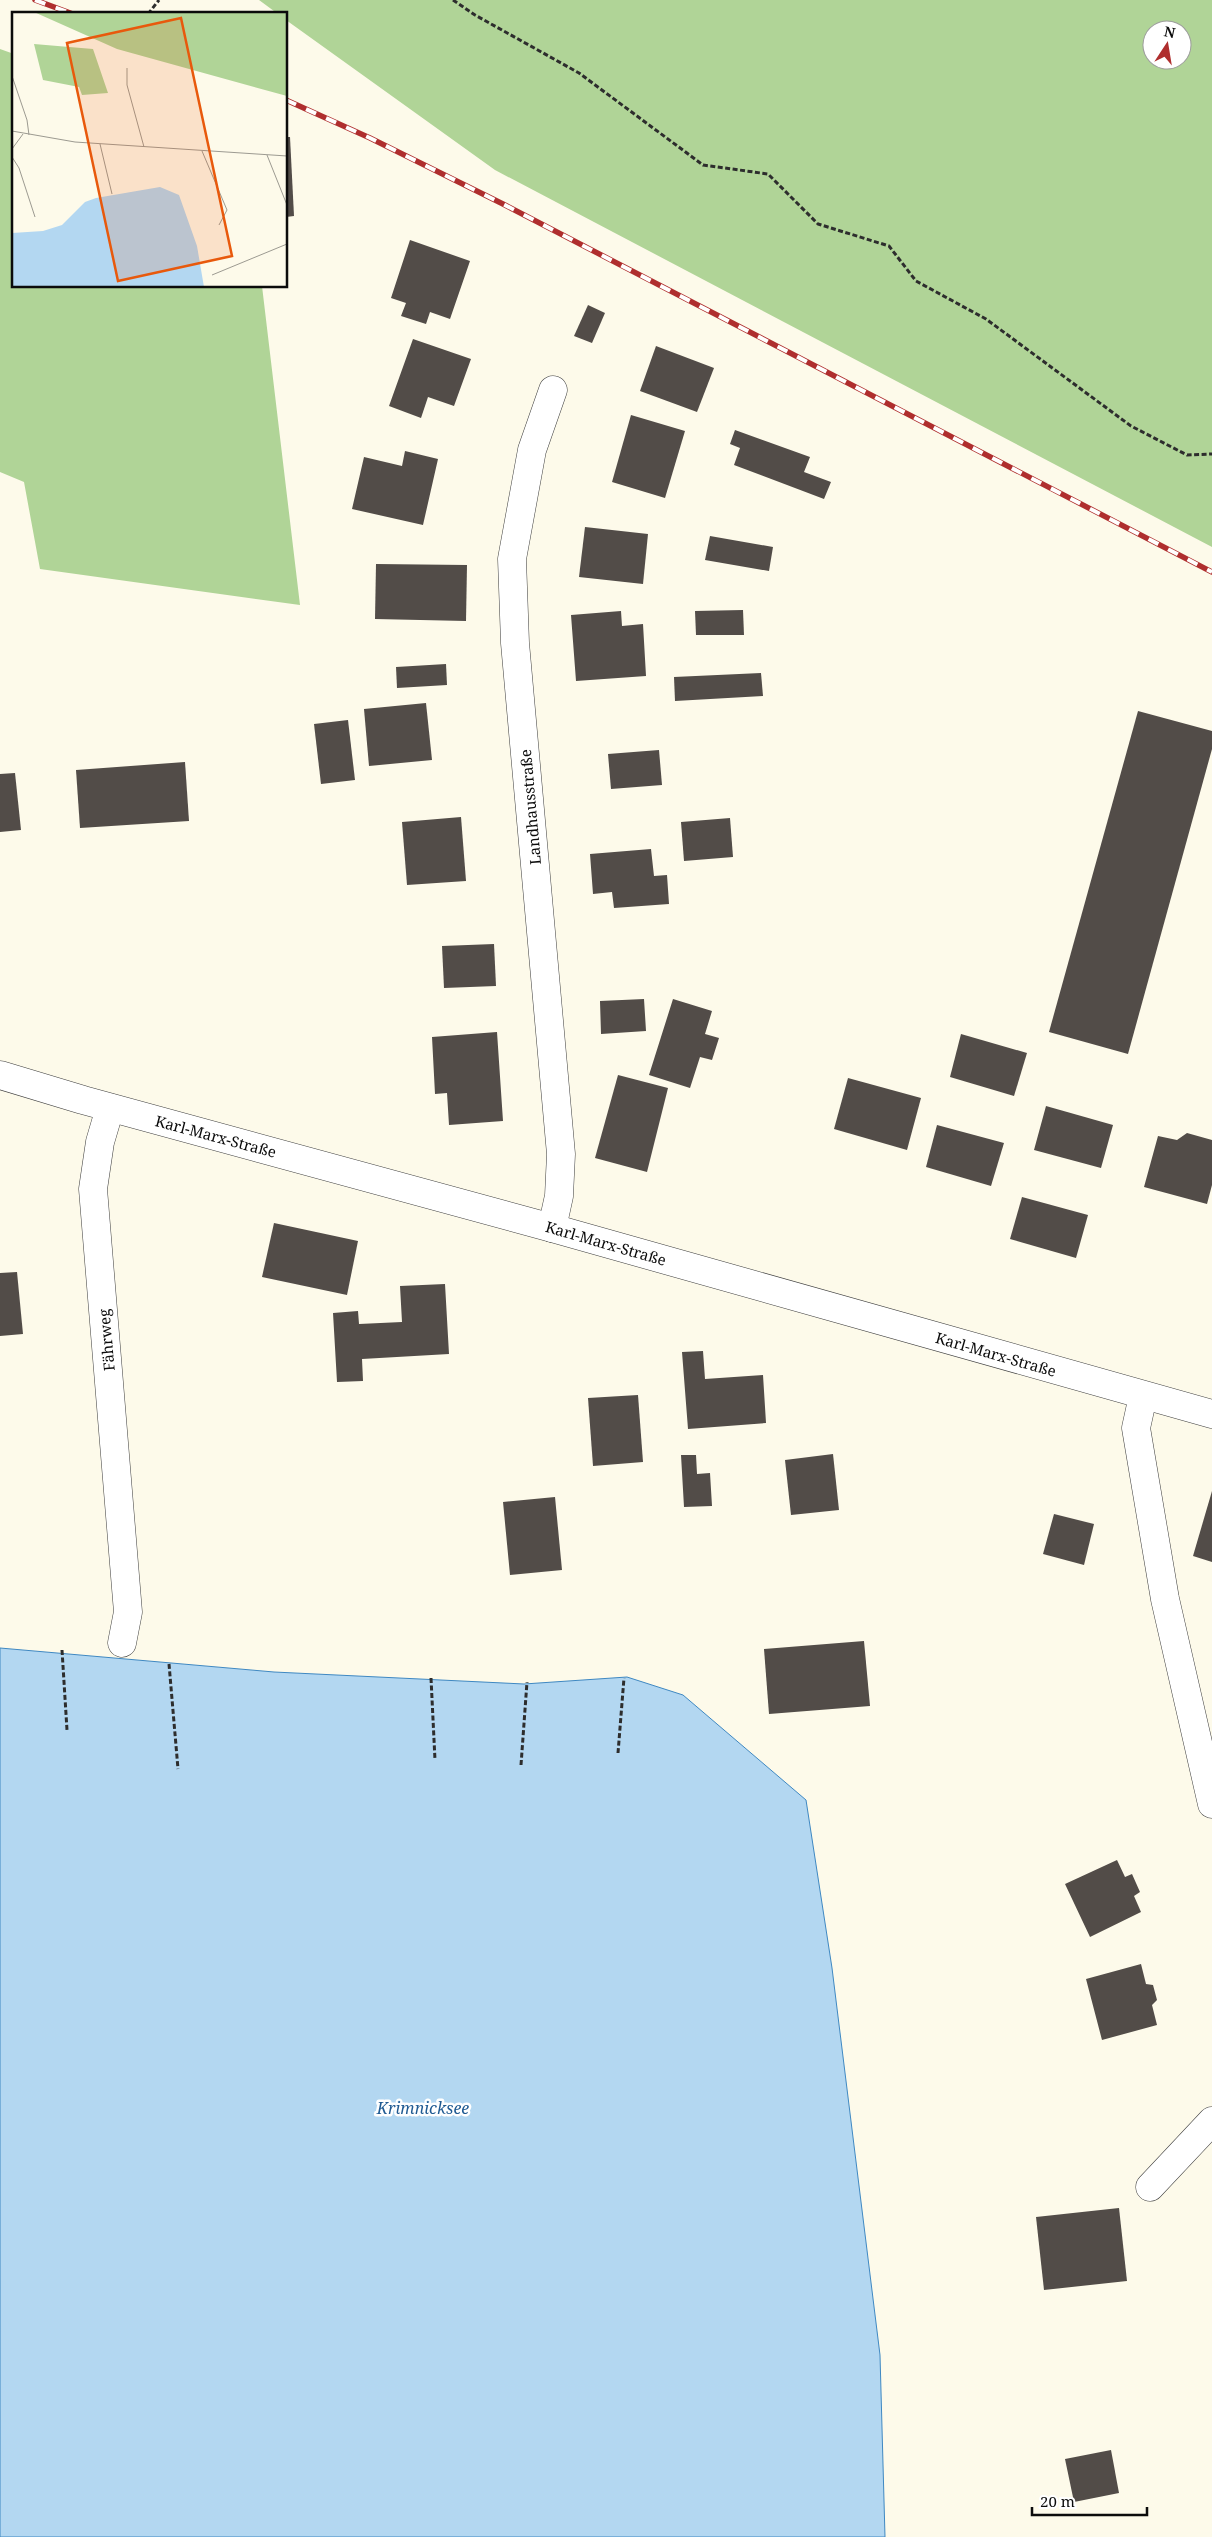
<svg xmlns="http://www.w3.org/2000/svg" width="1212" height="2537" font-family="'Noto Serif',serif">
<style>
.forest{fill:#b0d497;fill-rule:evenodd}
.water{fill:#b3d7f1;stroke:#3f88c2}
.building{fill:#524c48}
.lines{fill:none;stroke-linecap:round;stroke-linejoin:round}
.minor-casing{stroke:#3e3e3e;stroke-width:29}
.path{stroke:#2d2d2d;stroke-width:3;stroke-dasharray:5 2.5;stroke-linecap:butt}
.minor{stroke:#fff;stroke-width:28}
.rail-casing{stroke:#af2e2e;stroke-width:5.5}
.rail{stroke:#fff;stroke-width:4;stroke-dasharray:11;stroke-linecap:butt}
.labels{text-anchor:middle;dominant-baseline:central;stroke-width:5;stroke-linejoin:round;paint-order:stroke}
.street-label{font-size:15px;fill:#0b0b0b;stroke:#fff}
.water-label{font-size:16px;font-style:italic;fill:#1f5a92;stroke:#fff}
.inset-road{fill:none;stroke:#9c9a91;stroke-width:1}
.view{fill:#e8590c;fill-opacity:0.15;stroke:#e8590c;stroke-width:2.5}
.inset-edge{fill:none;stroke:#0b0b0b;stroke-width:2.5}
</style>
<rect width="100%" height="100%" fill="#fdfaea"/>
<g class="forest">
<path d="M259,0H1212V547L495,170L286,20V14H278ZM1152,30H1182V60H1152Z"/>
<path d="M0,49L14,54V286H262L300,605L40,569L24,482L0,472Z"/>
</g>
<path class="water" d="M0,1648L274,1672L524,1684L627,1677L683,1695L806,1800L832,1968L880,2355L885,2537H0Z"/>
<g class="building">
<path d="M286,137H290L294,216L286,217Z"/>
<path d="M410,240L470,261L450,319L430,312L426,324L401,316L406,303L391,298Z"/>
<path d="M588,305L605,313L592,343L574,336Z"/>
<path d="M413,339L471,359L454,406L428,397L421,418L389,406Z"/>
<path d="M656,346L714,368L697,412L640,391Z"/>
<path d="M631,415L685,431L665,498L612,482Z"/>
<path d="M735,430L810,457L804,472L831,482L824,499L734,465L740,448L730,444Z"/>
<path d="M405,451L438,459L423,525L352,509L364,457L402,466Z"/>
<path d="M585,527L648,534L643,584L579,577Z"/>
<path d="M710,536L773,547L769,571L705,560Z"/>
<path d="M376,564L467,565L466,621L375,619Z"/>
<path d="M743,610L744,635H696L695,611Z"/>
<path d="M621,611L622,626L643,624L646,676L576,681L571,615Z"/>
<path d="M446,664L447,685L397,688L396,667Z"/>
<path d="M761,673L763,696L675,701L674,677Z"/>
<path d="M426,703L432,760L369,766L364,709Z"/>
<path d="M1138,711L1212,731V749L1128,1054L1049,1032Z"/>
<path d="M348,720L355,780L321,784L314,724Z"/>
<path d="M659,750L662,785L611,789L608,754Z"/>
<path d="M185,762L189,821L80,828L76,770Z"/>
<path d="M15,773L21,830L0,832V774Z"/>
<path d="M461,817L466,881L407,885L402,822Z"/>
<path d="M730,818L733,857L684,861L681,822Z"/>
<path d="M651,849L654,876L667,875L669,904L614,908L612,892L593,894L590,854Z"/>
<path d="M494,944L496,986L444,988L442,946Z"/>
<path d="M644,999L646,1031L601,1034L600,1001Z"/>
<path d="M673,999L712,1011L705,1034L719,1038L712,1060L700,1057L690,1088L649,1075Z"/>
<path d="M497,1032L503,1121L449,1125L447,1093L435,1094L432,1037Z"/>
<path d="M961,1034L1027,1053L1014,1096L950,1077Z"/>
<path d="M618,1075L668,1088L647,1172L595,1158Z"/>
<path d="M848,1078L921,1098L907,1150L834,1129Z"/>
<path d="M1046,1106L1113,1125L1101,1168L1034,1150Z"/>
<path d="M937,1125L1004,1143L991,1186L926,1167Z"/>
<path d="M1187,1133L1212,1140V1185L1207,1204L1144,1187L1158,1136L1177,1140Z"/>
<path d="M1022,1197L1088,1215L1076,1258L1010,1239Z"/>
<path d="M274,1223L358,1241L347,1295L262,1277Z"/>
<path d="M17,1272L23,1334L0,1336V1273Z"/>
<path d="M445,1284L449,1354L362,1359L363,1381L337,1382L333,1313L358,1311L359,1324L402,1322L400,1286Z"/>
<path d="M703,1351L705,1379L763,1375L766,1423L688,1429L682,1352Z"/>
<path d="M638,1395L643,1462L593,1466L588,1398Z"/>
<path d="M833,1454L839,1510L791,1515L785,1460Z"/>
<path d="M681,1455H696L697,1474L710,1473L712,1506L684,1507Z"/>
<path d="M1212,1491V1562L1193,1556Z"/>
<path d="M555,1497L562,1570L510,1575L503,1502Z"/>
<path d="M1054,1514L1094,1524L1084,1565L1043,1554Z"/>
<path d="M864,1641L870,1706L769,1714L764,1649Z"/>
<path d="M1117,1860L1125,1877L1132,1874L1140,1892L1134,1896L1141,1912L1090,1937L1065,1884Z"/>
<path d="M1141,1964L1146,1984L1153,1985L1157,2000L1152,2005L1157,2025L1102,2040L1086,1979Z"/>
<path d="M1119,2208L1127,2281L1044,2290L1036,2217Z"/>
<path d="M1111,2450L1119,2493L1074,2502L1065,2459Z"/>
</g>
<g class="lines">
<defs>
<g id="minor">
<path d="M0,1075L83,1100L552,1228L1212,1414"/>
<path d="M110,1108L100,1142L93,1189L128,1612L122,1643"/>
<path d="M552,1228L559,1196L561,1154L515,643L512,559L532,450L553,390"/>
<path d="M1143,1396L1136,1428L1165,1599L1212,1804"/>
<path d="M1150,2187L1212,2121"/>
</g>
</defs>
<use href="#minor" class="minor-casing"/>
<g class="path">
<path d="M453,0L475,15L579,73L703,165L768,174L818,224L889,246L916,281L986,319L1131,426L1187,455L1212,454"/>
<path d="M148,14L159,0"/>
<path d="M62,1650L67,1730"/>
<path d="M169,1664L178,1769"/>
<path d="M431,1678L435,1760"/>
<path d="M618,1753L624,1678"/>
<path d="M521,1765L527,1682"/>
</g>
<use href="#minor" class="minor"/>
<defs>
<g id="rail">
<path d="M35,0L73,14"/>
<path d="M286,100L370,138L503,204L1212,572"/>
</g>
</defs>
<use href="#rail" class="rail-casing"/>
<use href="#rail" class="rail"/>
</g>
<g class="labels">
<g class="street-label">
<text transform="translate(530 807) rotate(-95)">Landhausstraße</text>
<text transform="translate(216 1136) rotate(15)">Karl-Marx-Straße</text>
<text transform="translate(606 1243) rotate(16)">Karl-Marx-Straße</text>
<text transform="translate(106 1340) rotate(-95)">Fährweg</text>
<text transform="translate(996 1354) rotate(16)">Karl-Marx-Straße</text>
</g>
<g class="water-label">
<text x="423" y="2108">Krimnicksee</text>
</g>
</g>
<g transform="translate(12 12)">
<rect width="275" height="275" fill="#fdfaea"/>
<path d="M22,0H275V84L105,37ZM22,32L81,37L96,81L70,83L67,75L31,68Z" fill="#b0d497"/>
<path d="M148,175L167,183L185,234L192,275H0V221L31,219L50,213L73,190L84,186Z" fill="#b3d7f1"/>
<path class="inset-road" d="M115,56V73L132,135M0,64L15,108L17,123M0,119L63,130L275,144M88,132L100,182M0,137L11,122M190,139L215,198L207,213M255,143L275,193M0,145L7,156L23,205M200,263L275,232"/>
<path class="view" d="M169,6L220,244L106,269L55,31Z"/>
<rect width="275" height="275" class="inset-edge"/>
</g>
<g transform="translate(1167 45) rotate(12)"><circle r="24" fill="#ffffff" stroke="#9d9d9d"/>
<path d="M0-4L9 19L0 12L-9 19Z" fill="#af2e2e"/>
<text y="-8" font-size="14" font-weight="bold" text-anchor="middle" fill="#0b0b0b">N</text>
</g>
<path d="M1032 2507v8h115v-8" fill="none" stroke="#0b0b0b" stroke-width="2.5"/>
<text x="1040" y="2507" font-size="15" fill="#0b0b0b" stroke="#ffffff" stroke-width="4" paint-order="stroke">20 m</text>
</svg>
